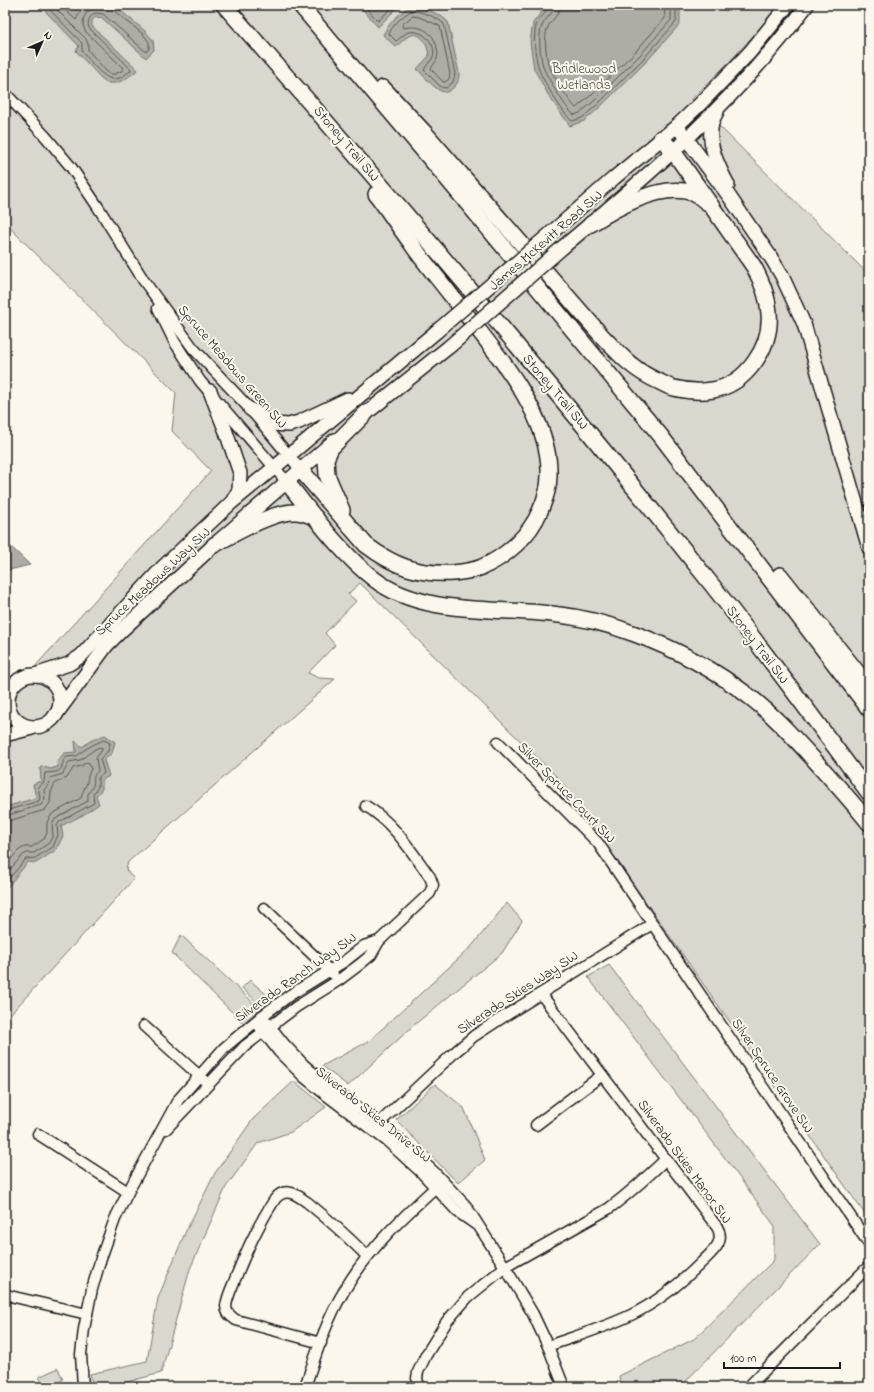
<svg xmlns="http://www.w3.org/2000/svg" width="874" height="1392" font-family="'Indie Flower',sans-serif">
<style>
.green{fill:#dad7ce;stroke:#7b7a75}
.water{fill:#afaca5;stroke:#74726e}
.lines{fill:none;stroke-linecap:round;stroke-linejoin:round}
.shore{stroke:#575653;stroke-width:1}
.minor-casing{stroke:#1c1c1c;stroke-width:13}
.major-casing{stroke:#1c1c1c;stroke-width:16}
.highway-casing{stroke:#1c1c1c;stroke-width:18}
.minor{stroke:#fbf7ec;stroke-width:10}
.major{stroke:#fbf7ec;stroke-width:13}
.highway{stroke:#fbf7ec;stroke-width:15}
.major-bridge-casing{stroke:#1c1c1c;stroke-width:16;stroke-linecap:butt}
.major-bridge{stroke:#fbf7ec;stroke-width:13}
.labels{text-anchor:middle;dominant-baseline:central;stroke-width:4;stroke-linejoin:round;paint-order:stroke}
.park-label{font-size:14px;fill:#555451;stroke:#fbf7ec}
.street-label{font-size:14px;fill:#1c1c1c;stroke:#fbf7ec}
</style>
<rect width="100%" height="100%" fill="#fbf7ec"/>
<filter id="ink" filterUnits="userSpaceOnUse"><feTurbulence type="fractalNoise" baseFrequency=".025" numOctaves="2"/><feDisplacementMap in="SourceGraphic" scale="8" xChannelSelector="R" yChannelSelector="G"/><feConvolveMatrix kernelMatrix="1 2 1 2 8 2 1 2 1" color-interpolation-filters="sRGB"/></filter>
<g filter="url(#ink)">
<g class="green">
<path d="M5,5H781L732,59L692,99L869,275V1220L560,780L360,583L348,594L356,601L325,633L335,645L308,673L319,678L335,679L128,862L126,870L134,879L5,1020V772L10,774L5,768V700L211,471L172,431L176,393L5,223Z"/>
<path d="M507,903L522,921L502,953L414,1025L348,1086L322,1066L369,1041L471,947Z"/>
<path d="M181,935L260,1009L243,1023L172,953Z"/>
<path d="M609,965L820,1244L680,1387H621L619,1376L694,1339L774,1260V1225L731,1166L588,977Z"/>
<path d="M250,980L267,995L259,1004L242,988Z"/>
<path d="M294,1081L326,1107L291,1132L258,1143L226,1187L190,1269L161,1373L108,1387H93L90,1374L147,1361L158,1298L185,1233L215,1173L253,1119Z"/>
<path d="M435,1084L464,1108L485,1160L458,1183L396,1120Z"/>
<path d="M58,1368L63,1380L48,1387H44L39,1377Z"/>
</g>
<g class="water">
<path d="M45,5H114L145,31L153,40L154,50L146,58L102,18L96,17L92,20V26L138,70L124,80L116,83H107L100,77L76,51L79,46L47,13L44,8Z"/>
<path d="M359,5H400L378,27Z"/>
<path d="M547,5H678L680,9V24L647,61L599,108L584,121L570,126L550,98L534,69L530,42L533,23Z"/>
<path d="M410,7C420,6 442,14 448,22L459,73C459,79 458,84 453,88C450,90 448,93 444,92C437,92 423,75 417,69L429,56C428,46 422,30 409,36C404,38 400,44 396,47L383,35C388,24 400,12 410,7Z"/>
<path d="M5,541L30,565L5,571Z"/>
<path d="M105,735L115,742L112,753L104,760L109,776L102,780V789L96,796L99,804L83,815L61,826L63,836L56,850L36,863L28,862L5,890V807L36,798L33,784L41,781L40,768L42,766L50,769L58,767L57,762L64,753L76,752L75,741L82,747L90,741Z"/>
</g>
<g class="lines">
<g class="shore">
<path d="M49,5L51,11L82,43V51C90,60 104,81 116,79C122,78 126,74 130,71L131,69L89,28C87,22 89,17 95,13L103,14L145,51H147L149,48V42L143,34L113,10L112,5"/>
<path d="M54,5L55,8L86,39L88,44V50L106,71L110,74H115L122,71L123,68L86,32C80,24 84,10 95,8C99,8 102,9 106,9L107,5"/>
<path d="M60,5L76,20L81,10L87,5"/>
<path d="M364,5L375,18L378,21L395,5"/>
<path d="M549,5C548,13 538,18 536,26C533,38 535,54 538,66C540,77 564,115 572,121L582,118L597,105L644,58L676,22V10L675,5"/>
<path d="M554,5C554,14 545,18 542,26C538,34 540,57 543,66C546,76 566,109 574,115L580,113L593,102L640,55L671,20V12L670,5"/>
<path d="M560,5C560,16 550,20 547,29C544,38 546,54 548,63C551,72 569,102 576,108L589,97L636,51L665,18L664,5"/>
<path d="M411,11C419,10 439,18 444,24L455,74L453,82L446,88L441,87L424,70C426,65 431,62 433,57C437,43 422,29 409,32C404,33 400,39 396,41L389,34C392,26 403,15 411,11Z"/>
<path d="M413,16L419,17L440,26L450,74L449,79L445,82H443L431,69C432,66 436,62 437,59C438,55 438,52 437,49C435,32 420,24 404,28L402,27L403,24Z"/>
<path d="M5,811L39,801L40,797L38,787L44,782L45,773C49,772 61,774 62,766C63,762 63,761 66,757L77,756C84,749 94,744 104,740L110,743L108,751L100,759L104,773L98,778V787L93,794L94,803L59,822L57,826L58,835L53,847L35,858L26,859L5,883"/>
<path d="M5,816L41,805L45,799L44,790L48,785L50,778L63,774L69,762L80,760L95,749L100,747L102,748V750L96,758L98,771C91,778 95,779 93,786C90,793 87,790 88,801L55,819L52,824L53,835L49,843L34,853H27L23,855L5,875"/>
<path d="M5,822L45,810L50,803L51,792L55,783L67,778L73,768L81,766L87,762L89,763L91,769C88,774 88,777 87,782C86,787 82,791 81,798L52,814L47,822V833L44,839L32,847H25L19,850L5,866"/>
</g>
<defs>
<g id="minor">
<path d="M5,93L46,137L71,167L98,207L144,281L193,348L250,409L300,469"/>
<path d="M158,308L174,341L200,381L286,481"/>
<path d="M498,742L598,843L869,1244"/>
<path d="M264,908L333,974"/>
<path d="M541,994L717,1227C726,1242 712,1252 702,1262C681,1283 658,1302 631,1315C604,1328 576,1336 548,1346"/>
<path d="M262,1016L285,1045L304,1065L327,1085L373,1118L394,1135L434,1172L466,1206L505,1267L533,1314L548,1346L564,1387"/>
<path d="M144,1026L204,1080"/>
<path d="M259,1026L279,1052L304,1077L321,1091L387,1141L422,1173L458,1212L475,1224"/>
<path d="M536,1125L602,1075"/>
<path d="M166,1129L245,1046L296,1007L339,980L359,965L371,955L379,941L430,893L433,885L430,877C411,851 394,823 366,806"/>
<path d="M373,1129L455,1052L474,1036L500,1019L652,924"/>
<path d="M38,1134L128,1192"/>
<path d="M5,1294L10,1296L87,1314"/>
<path d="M321,1343L236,1320C231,1317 226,1312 226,1306C227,1298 231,1289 234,1282C245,1253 258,1225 275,1199C279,1194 284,1191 291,1193C297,1194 302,1199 307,1202C328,1219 348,1237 367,1256"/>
<path d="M83,1387L81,1354L84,1329L92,1289L101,1258L115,1219L128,1192L178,1100L224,1048L262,1016L290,995L345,961L364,946L379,941"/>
<path d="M305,1387C316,1354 326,1321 344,1291C368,1249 404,1216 439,1184"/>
<path d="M419,1387L417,1378L418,1372L426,1355L447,1321L468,1297L505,1267L608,1209C629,1194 647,1177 666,1159"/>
<path d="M748,1387L869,1266"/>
</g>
<g id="major">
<path d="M717,112C702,135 717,164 728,185"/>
<path d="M677,126L729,196L770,256L782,276L804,324L869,548"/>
<path d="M551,233L614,178L677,126L701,103L750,52L788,5"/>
<path d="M563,247C650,174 740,97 807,5"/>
<path d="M210,391L225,429L240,473L239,490L233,500"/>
<path d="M250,409L272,424L289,425L299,422L348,399"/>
<path d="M359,419L450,346"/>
<path d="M35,675L69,664L81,656L163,567L231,503L275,467L437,331"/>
<circle cx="34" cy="701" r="26"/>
<path d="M54,717L107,645L122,630L214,545L335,440"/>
<path d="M5,735L32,728"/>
</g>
<g id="highway">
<path d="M224,5C391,194 555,387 712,585C766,653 817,723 869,793"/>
<path d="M300,5L443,174L660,435L869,709"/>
<path d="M383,88L425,133L601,335C620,355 634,371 660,382C664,384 669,387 674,388C686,391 701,392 713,390C747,384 772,346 769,313C768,296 762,282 754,267L673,151L661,138"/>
<path d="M591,224C616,208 661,182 693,193C697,195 702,198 706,202"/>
<path d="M300,469L366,545C394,566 418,575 453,573C463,572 473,571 482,567C506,557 530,535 540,511C545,500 549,489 549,476C552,412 487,342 450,294C437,277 423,261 411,243C399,227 388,210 376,194"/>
<path d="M286,481C312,513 341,554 374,579C422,616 495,607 552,614C580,617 609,624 635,634C676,649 715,670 750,697C775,716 796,740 818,764C835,783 853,803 869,823"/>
<path d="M342,510L327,475L326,459L331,448L366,413"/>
<path d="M214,545C233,534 274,511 295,512C303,512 309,515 316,518"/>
<path d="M780,575L869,687"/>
</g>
</defs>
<use href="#minor" class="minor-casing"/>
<use href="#major" class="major-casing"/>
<use href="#highway" class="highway-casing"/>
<use href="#minor" class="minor"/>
<use href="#major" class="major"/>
<use href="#highway" class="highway"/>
<defs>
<g id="major-bridge">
<path d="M437,331L551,233"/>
<path d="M450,346L563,247"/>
</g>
</defs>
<use href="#major-bridge" class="major-bridge-casing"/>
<use href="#major-bridge" class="major-bridge"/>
</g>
</g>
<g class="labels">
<g class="park-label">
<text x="584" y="69">Bridlewood<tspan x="584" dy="16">Wetlands</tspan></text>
</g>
<g class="street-label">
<text transform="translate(346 144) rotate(50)">Stoney Trail SW</text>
<text transform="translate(546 241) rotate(-41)">James McKevitt Road SW</text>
<text transform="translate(232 367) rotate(49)">Spruce Meadows Green SW</text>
<text transform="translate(555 392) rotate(50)">Stoney Trail SW</text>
<text transform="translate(153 582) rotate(-43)">Spruce Meadows Way SW</text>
<text transform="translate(757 645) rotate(53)">Stoney Trail SW</text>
<text transform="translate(566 793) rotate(46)">Silver Spruce Court SW</text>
<text transform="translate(296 978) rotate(-35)">Silverado Ranch Way SW</text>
<text transform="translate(518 993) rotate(-33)">Silverado Skies Way SW</text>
<text transform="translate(772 1076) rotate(56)">Silver Spruce Grove SW</text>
<text transform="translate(373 1115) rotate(39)">Silverado Skies Drive SW</text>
<text transform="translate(684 1162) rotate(54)">Silverado Skies Manor SW</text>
</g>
</g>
<rect width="874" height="1392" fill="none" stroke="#fbf7ec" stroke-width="20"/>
<rect x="10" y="10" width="854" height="1372" fill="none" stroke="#1c1c1c" stroke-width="1.5" filter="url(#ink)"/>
<g transform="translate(42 42) rotate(45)" stroke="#fbf7ec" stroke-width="3" paint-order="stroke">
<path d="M0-3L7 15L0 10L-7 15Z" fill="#1c1c1c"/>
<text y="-6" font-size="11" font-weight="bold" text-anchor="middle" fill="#1c1c1c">N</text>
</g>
<path d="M724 1362v6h116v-6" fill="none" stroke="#1c1c1c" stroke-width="2"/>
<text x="730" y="1362" font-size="12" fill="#1c1c1c" stroke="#fbf7ec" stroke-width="3" paint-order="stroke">100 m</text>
</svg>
